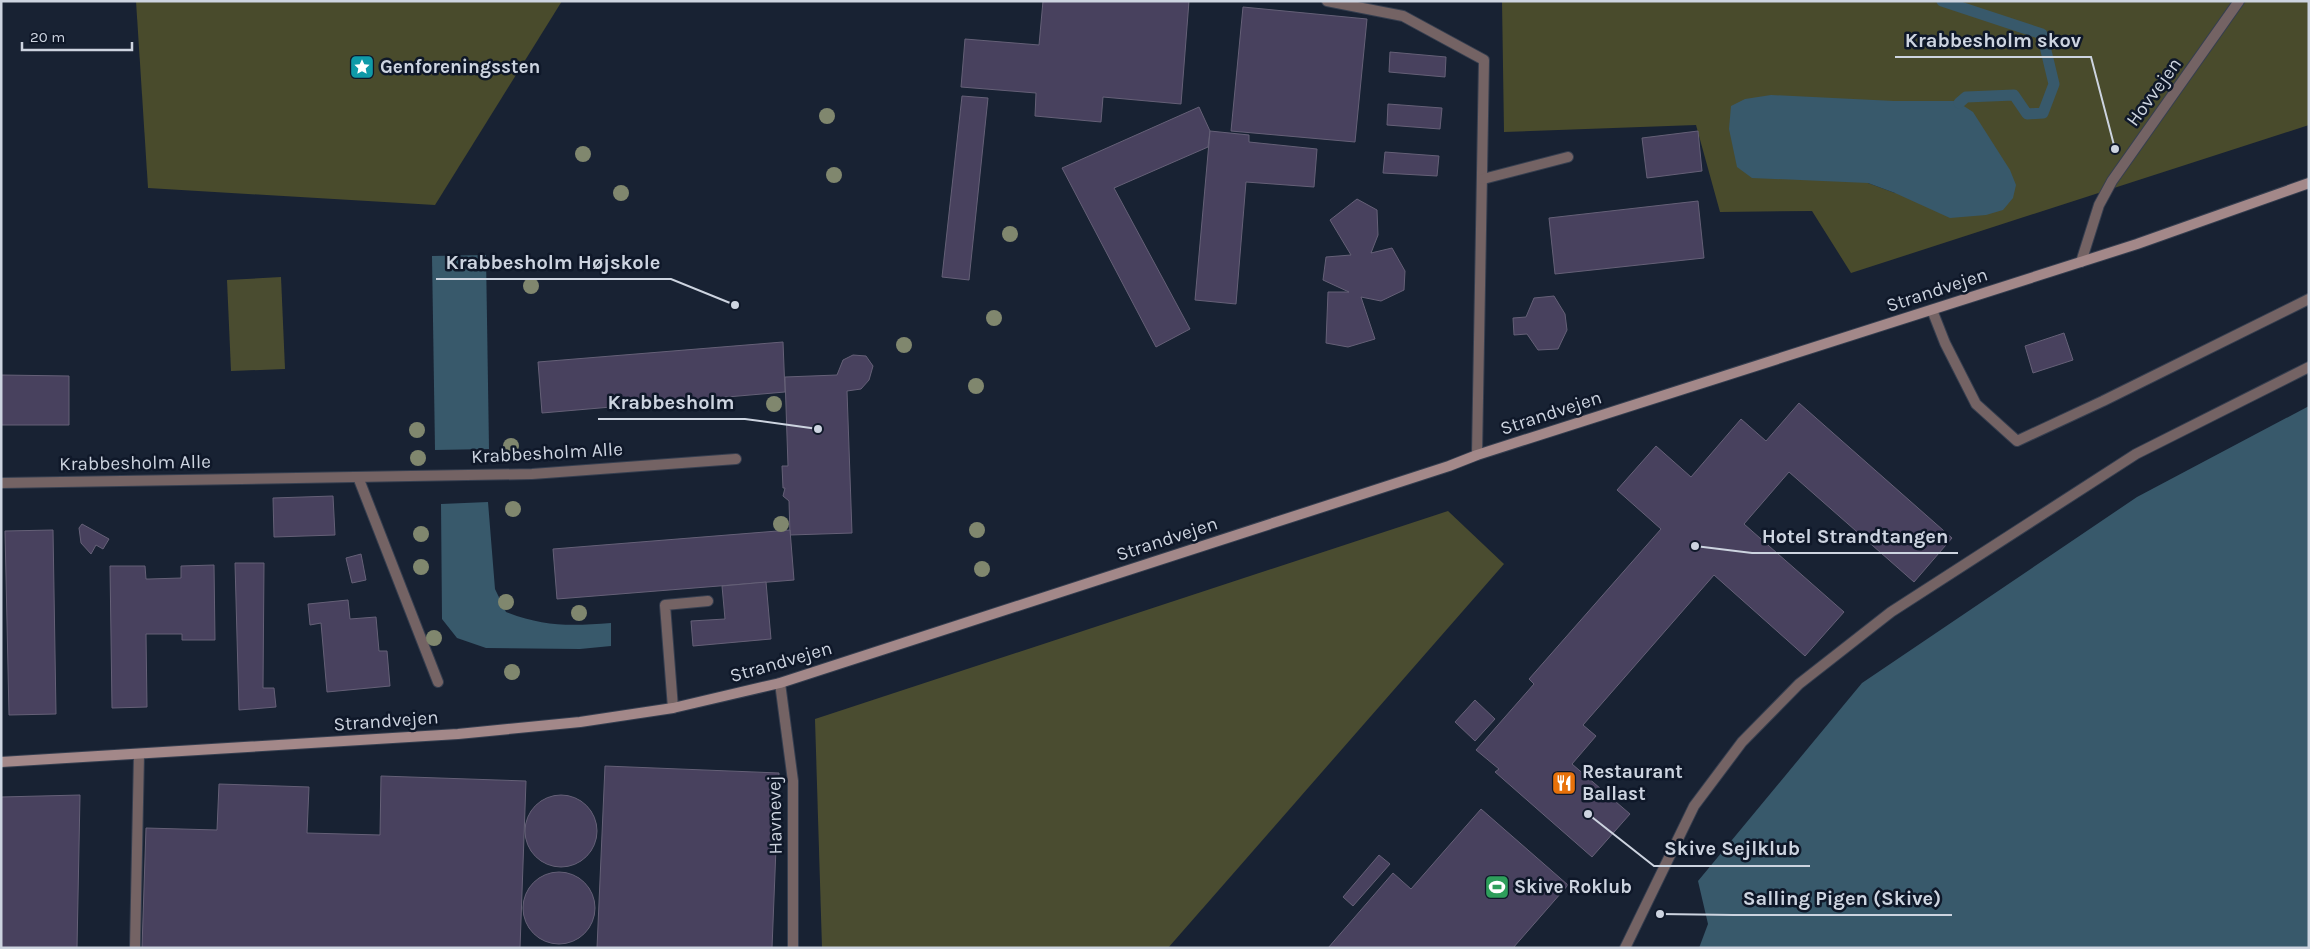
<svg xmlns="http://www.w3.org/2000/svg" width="2310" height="949" font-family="Karla,sans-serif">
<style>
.green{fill:#4a4c30}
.forest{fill:#494b2c;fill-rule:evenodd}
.water{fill:#38596b}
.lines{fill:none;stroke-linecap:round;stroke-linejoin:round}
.stream{stroke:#38596b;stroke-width:11}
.building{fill:#48415e;stroke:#656077}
.lane-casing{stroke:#353e4f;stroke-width:12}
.street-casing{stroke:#353e4f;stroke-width:12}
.secondary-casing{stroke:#353e4f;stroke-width:12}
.lane{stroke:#746364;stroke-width:10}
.street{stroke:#746364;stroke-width:10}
.secondary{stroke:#a38889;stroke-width:10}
.tree{fill:#80876e}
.labels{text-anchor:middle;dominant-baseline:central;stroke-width:5;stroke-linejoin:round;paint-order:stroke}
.poi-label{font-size:19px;font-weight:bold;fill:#cdd4e0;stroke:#0f1829;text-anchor:start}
.street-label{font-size:19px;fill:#cdd4e0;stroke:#0f1829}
.leader{fill:none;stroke:#cdd4e0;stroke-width:2}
.callout-dot{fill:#cdd4e0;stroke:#0f1829;stroke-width:2}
.callout-label{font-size:20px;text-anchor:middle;font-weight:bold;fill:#cdd4e0;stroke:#0f1829;stroke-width:5;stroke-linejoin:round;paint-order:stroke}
</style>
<rect width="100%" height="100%" fill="#182233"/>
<g class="green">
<path d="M281,277L285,369L231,371L227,280Z"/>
<path d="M1448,511L1504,564L1168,948H822L815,719Z"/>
</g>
<g class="forest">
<path d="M136,1H562L435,205L148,188Z"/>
<path d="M1502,1H2309V125L1851,273L1812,211L1720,212L1696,125L1504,132ZM1894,101H1956L1895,193L1868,183Z"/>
</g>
<g class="water">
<path d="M1771,95L1894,101H1956L1973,112L2010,170L2016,185L2013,198L2003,210L1986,215L1950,218L1895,193L1868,183L1752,178L1737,167L1729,129L1731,106L1745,99Z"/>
<path d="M486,255L489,449L435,450L432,256Z"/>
<path d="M2309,406V948H1699L1708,924L1698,881L1862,683L2137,497Z"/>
<path d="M488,502L495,589L506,612C544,627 571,626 611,623V646L580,649L486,648L457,638L442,619L441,504Z"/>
</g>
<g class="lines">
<path class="stream" d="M1942,1L2042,34L2054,84L2043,113L2027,114L2014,95L1966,97L1959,103"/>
</g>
<g class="building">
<path d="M1043,1H1189L1181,104L1103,97L1101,122L1035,116L1036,93L961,87L965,39L1039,45Z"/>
<path d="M1243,7L1367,19L1355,142L1231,131Z"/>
<path d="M1390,52L1446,57L1445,77L1389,72Z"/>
<path d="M962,96L988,98L969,280L942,277Z"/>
<path d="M1388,104L1442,108L1440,129L1387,125Z"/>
<path d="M1199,107L1210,131L1208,147L1114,188L1190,329L1156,347L1062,168Z"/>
<path d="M1210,131L1249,135V142L1317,149L1314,187L1246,182L1236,304L1195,300Z"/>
<path d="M1698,131L1702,171L1647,178L1642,138Z"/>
<path d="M1385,152L1439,156L1437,176L1383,173Z"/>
<path d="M1357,199L1377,210L1378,235L1371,253L1392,248L1405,271L1404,290L1381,301L1361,297L1375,339L1348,347L1326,343L1328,292H1349L1323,280L1326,257L1351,255L1330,220Z"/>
<path d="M1698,201L1704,258L1555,274L1549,218Z"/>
<path d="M1554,296L1565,314L1567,330L1558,349L1538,350L1527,334L1514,335L1513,318L1526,317L1534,298Z"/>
<path d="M2064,333L2073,360L2033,373L2025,346Z"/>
<path d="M783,342L785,392L542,413L538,362Z"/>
<path d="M853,355L866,356L873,366L869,380L861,389L847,391L852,533L790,535L789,501L783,496L785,488H783L782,466H788L785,377L837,375L843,360Z"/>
<path d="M1,375L69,376V425H1Z"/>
<path d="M1799,403L1952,538L1914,582L1789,472L1744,524L1844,612L1805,656L1714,575L1583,725L1596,736L1572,764L1630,814L1592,857L1495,772L1499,769L1476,750L1534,684L1529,679L1661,529L1617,490L1656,446L1691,477L1741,419L1766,441Z"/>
<path d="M333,496L335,535L274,537L273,498Z"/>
<path d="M82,524L109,539L103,549L96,545L91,554L81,543L79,528Z"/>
<path d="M53,530L56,714L9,715L5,531Z"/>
<path d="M790,530L794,580L557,599L553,549Z"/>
<path d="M361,554L366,580L352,583L346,558Z"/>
<path d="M235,563H264L263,688H274L276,707L239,710Z"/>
<path d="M214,565L215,640H182V634H146L147,707L112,708L110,566H145L146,579H149L181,578V566Z"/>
<path d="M766,582L771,639L693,646L691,621L725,619L722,586Z"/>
<path d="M348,600L350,619L376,617L379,651H387L390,686L327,692L321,623L310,625L308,604Z"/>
<path d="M1475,700L1495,719L1475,741L1455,722Z"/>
<path d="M605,766L779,773L772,948H597Z"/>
<path d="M381,776L526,781L520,948H142L146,828L217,830L219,784L309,787L307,833L380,835Z"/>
<path d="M80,795L77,948H1V797Z"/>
<circle cx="561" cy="831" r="36"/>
<path d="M1481,809L1568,885L1513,948H1328L1393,873L1411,889Z"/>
<path d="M1379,855L1390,864L1353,906L1343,897Z"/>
<circle cx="559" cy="908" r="36"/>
</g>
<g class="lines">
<defs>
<g id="lane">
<path d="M1327,1L1403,16L1484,60L1477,455"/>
<path d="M1483,179L1568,157"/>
<path d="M1932,310L1945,343L1976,404L2017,441L2103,401L2309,299"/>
<path d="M673,708L665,605L708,601"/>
<path d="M135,948L139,754"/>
<path d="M1625,948L1694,806L1742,742L1799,684L1891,612L2136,454L2309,367"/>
</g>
<g id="street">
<path d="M2081,262L2099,205L2112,181L2239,1"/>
<path d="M358,477L438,682"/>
<path d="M1,483L532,474L736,459"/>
<path d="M780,683L793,781V948"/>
</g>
<path id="secondary" d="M1,762L458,734L580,722L673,708L780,683L1449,466L1477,455L2137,244L2309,183"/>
</defs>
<use href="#lane" class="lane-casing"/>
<use href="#street" class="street-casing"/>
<use href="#secondary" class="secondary-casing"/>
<use href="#lane" class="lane"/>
<use href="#street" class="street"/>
<use href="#secondary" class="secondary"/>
</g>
<g class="tree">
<circle cx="827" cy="116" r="8"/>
<circle cx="583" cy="154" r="8"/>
<circle cx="834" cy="175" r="8"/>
<circle cx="621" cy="193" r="8"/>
<circle cx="1010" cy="234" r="8"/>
<circle cx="531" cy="286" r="8"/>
<circle cx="994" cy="318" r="8"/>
<circle cx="904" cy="345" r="8"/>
<circle cx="976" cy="386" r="8"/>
<circle cx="774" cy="404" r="8"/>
<circle cx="417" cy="430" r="8"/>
<circle cx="511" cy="446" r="8"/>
<circle cx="418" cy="458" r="8"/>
<circle cx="513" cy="509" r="8"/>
<circle cx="781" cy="524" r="8"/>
<circle cx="977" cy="530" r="8"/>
<circle cx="421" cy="534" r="8"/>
<circle cx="421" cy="567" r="8"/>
<circle cx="982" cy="569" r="8"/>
<circle cx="506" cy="602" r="8"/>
<circle cx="579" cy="613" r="8"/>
<circle cx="434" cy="638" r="8"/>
<circle cx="512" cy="672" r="8"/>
</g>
<defs>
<symbol id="sight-square" viewBox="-11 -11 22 22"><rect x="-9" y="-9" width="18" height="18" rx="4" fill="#0f9aa8" stroke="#0f1829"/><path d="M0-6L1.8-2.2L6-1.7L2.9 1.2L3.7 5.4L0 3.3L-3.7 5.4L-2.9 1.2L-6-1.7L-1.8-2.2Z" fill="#fff"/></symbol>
<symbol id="restaurant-square" viewBox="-11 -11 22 22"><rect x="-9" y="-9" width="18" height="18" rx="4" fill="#e8710a" stroke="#0f1829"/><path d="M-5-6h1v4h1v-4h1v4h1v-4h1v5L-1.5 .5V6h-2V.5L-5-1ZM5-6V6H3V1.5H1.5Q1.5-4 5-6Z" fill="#fff"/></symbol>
<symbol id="stadium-square" viewBox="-11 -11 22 22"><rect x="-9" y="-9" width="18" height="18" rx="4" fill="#2e9e5b" stroke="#0f1829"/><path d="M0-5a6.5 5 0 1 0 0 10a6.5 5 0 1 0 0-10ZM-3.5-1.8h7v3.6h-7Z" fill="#fff"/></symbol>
</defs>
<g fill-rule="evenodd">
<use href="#sight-square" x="348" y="53" width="28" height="28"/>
<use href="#restaurant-square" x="1550" y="769" width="28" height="28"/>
<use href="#stadium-square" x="1483" y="873" width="28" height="28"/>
</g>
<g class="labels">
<g class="poi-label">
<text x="380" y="67">Genforeningssten</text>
<text x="1582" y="772">Restaurant<tspan x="1582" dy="22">Ballast</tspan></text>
<text x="1514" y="887">Skive Roklub</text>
</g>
<g class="street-label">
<text transform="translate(2154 92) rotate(-54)">Hovvejen</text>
<text transform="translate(1937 290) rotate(-18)">Strandvejen</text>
<text transform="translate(1551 413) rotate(-18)">Strandvejen</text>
<text transform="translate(547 453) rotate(-3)">Krabbesholm Alle</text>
<text transform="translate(135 463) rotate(-1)">Krabbesholm Alle</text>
<text transform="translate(1167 539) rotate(-18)">Strandvejen</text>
<text transform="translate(781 662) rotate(-16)">Strandvejen</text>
<text transform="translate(386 721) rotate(-4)">Strandvejen</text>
<text transform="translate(775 815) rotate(-91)">Havnevej</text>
</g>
</g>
<path class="leader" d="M2115 149L2091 57H1895M735 305L671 279H436M818 429L745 419H598M1695 546L1752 553H1958M1588 814L1654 866H1810M1660 914L1733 915H1952"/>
<g class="callout-dot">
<circle cx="2115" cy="149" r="5"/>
<circle cx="735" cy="305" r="5"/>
<circle cx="818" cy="429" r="5"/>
<circle cx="1695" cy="546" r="5"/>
<circle cx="1588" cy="814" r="5"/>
<circle cx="1660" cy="914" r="5"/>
</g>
<g class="callout-label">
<text x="1993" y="47">Krabbesholm skov</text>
<text x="553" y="269">Krabbesholm Højskole</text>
<text x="671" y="409">Krabbesholm</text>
<text x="1855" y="543">Hotel Strandtangen</text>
<text x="1732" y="855">Skive Sejlklub</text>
<text x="1842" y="905">Salling Pigen (Skive)</text>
</g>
<rect width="2310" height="949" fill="none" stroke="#cdd4e0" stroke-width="5"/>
<path d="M22 42v8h110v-8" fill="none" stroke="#cdd4e0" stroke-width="2.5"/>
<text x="30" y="42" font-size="15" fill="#cdd4e0" stroke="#0f1829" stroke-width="4" paint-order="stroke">20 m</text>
</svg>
